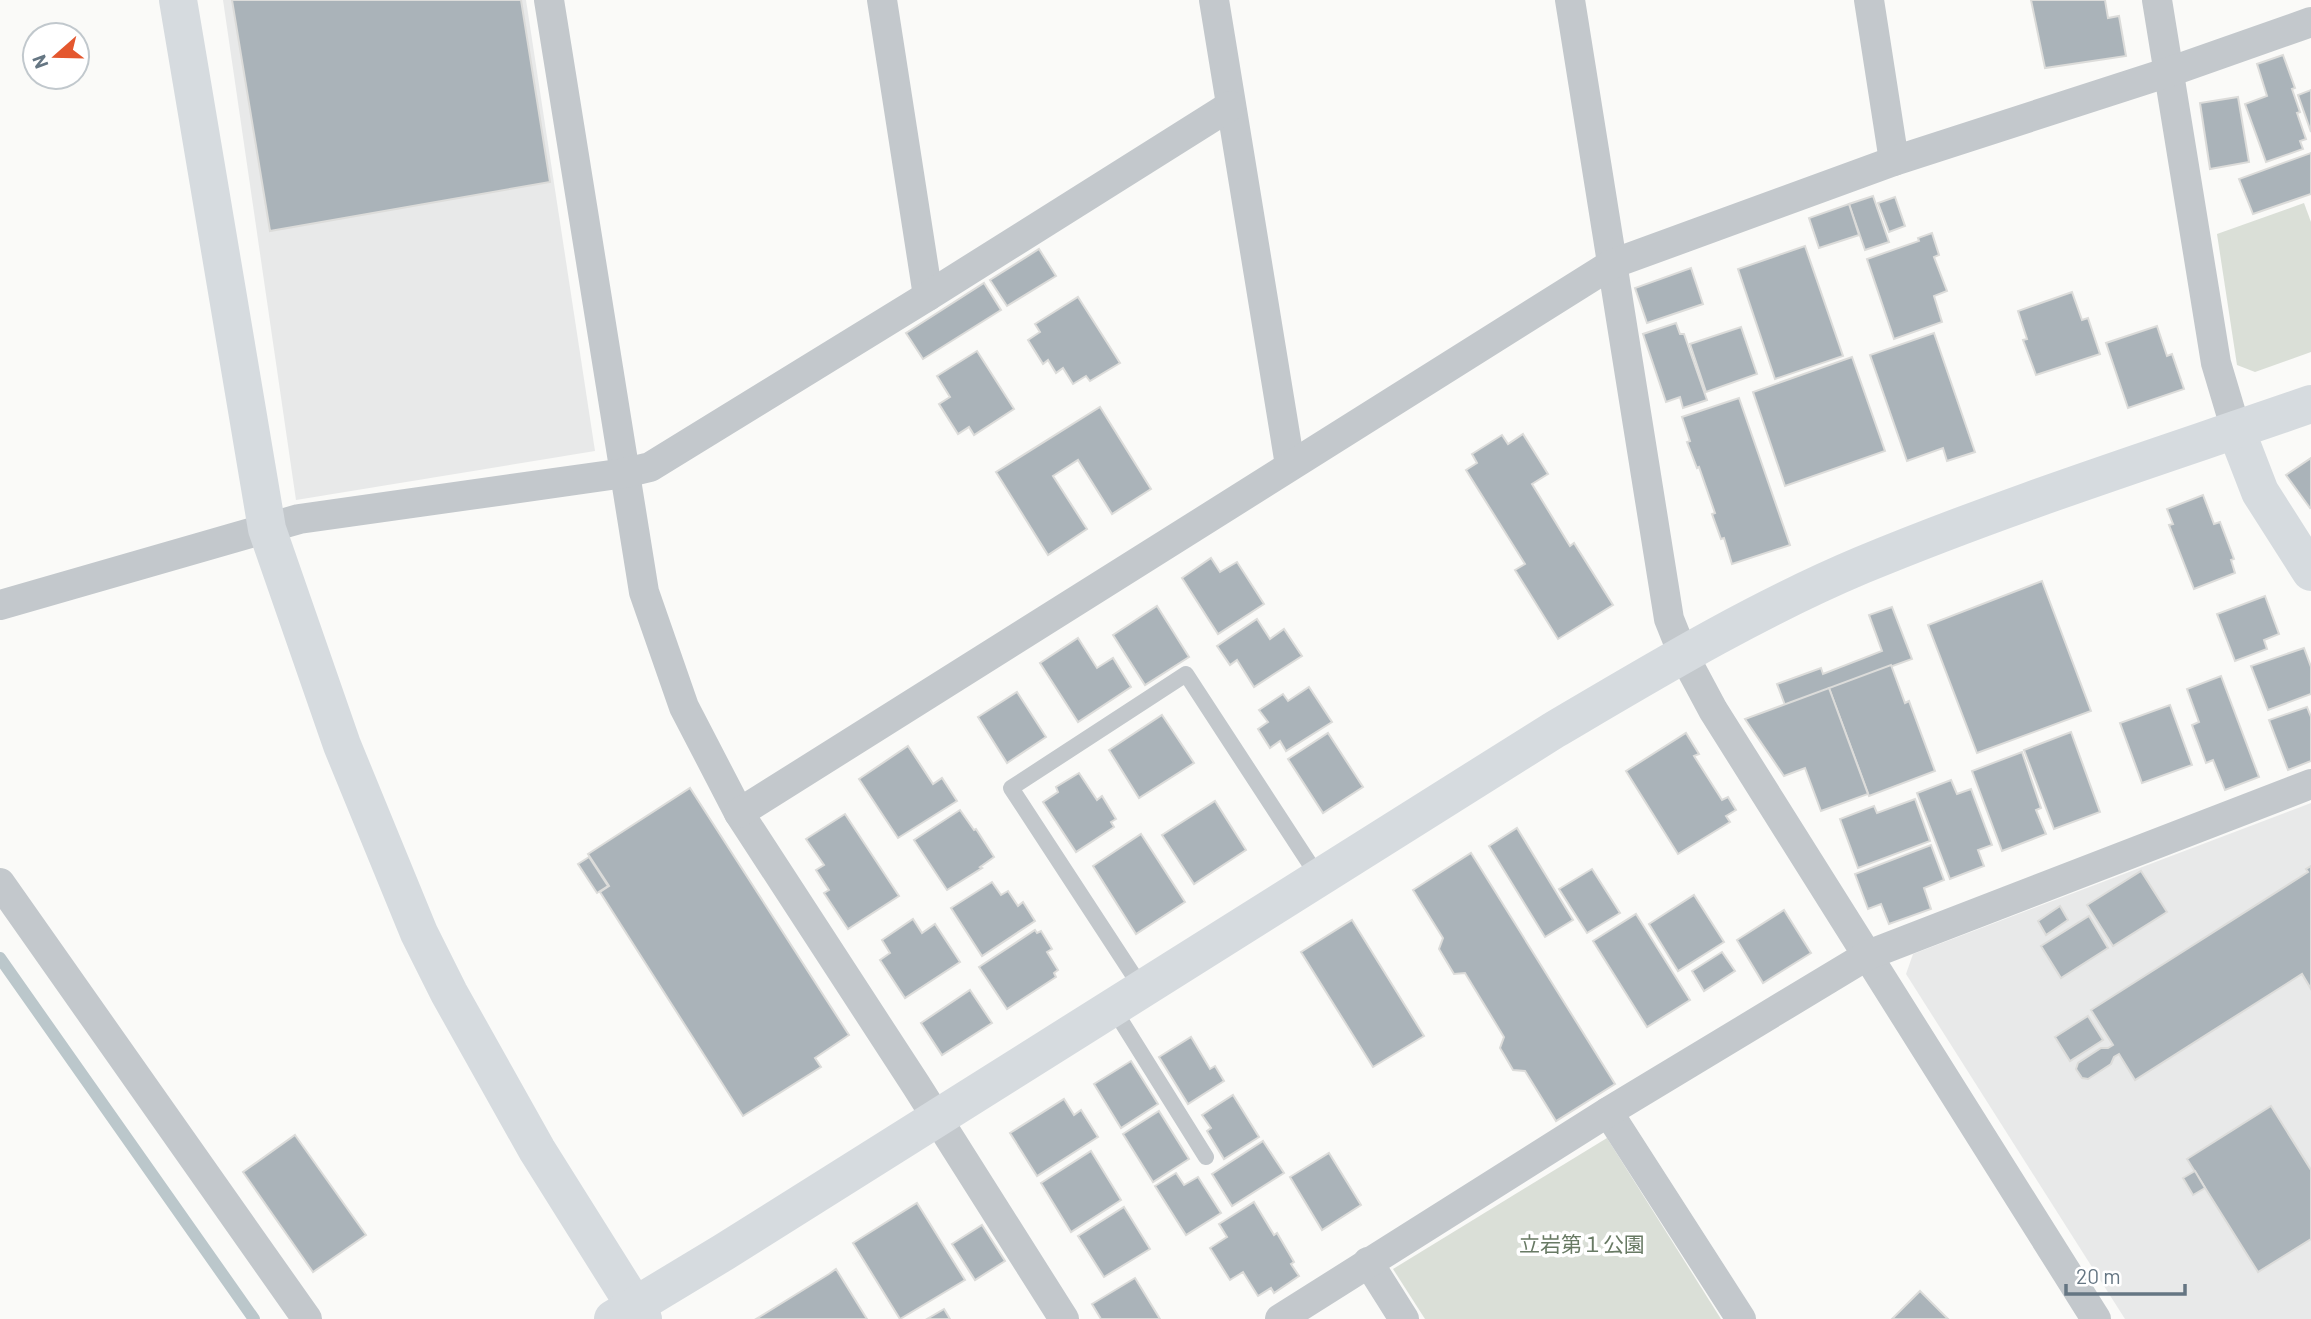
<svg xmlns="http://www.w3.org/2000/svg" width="2311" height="1319" font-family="Barlow,'Noto Sans JP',sans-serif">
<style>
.built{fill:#e8e9e9}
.green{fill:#dadfd7}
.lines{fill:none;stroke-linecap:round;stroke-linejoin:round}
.stream{stroke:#bbc7cb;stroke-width:12}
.building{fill:#aab3b9;stroke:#dcdcda;stroke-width:2}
.lane{stroke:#c3c8cc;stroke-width:16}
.street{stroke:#c3c8cc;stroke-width:30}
.secondary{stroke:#d6dbdf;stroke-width:38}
.labels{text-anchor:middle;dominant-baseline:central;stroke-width:7;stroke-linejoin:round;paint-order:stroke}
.park-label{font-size:21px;fill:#687a64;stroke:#fff}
</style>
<rect width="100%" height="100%" fill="#fafaf8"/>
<g class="built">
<path d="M223,0H526L595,451L296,500Z"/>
<path d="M2311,803V1319H2125L1906,974L1913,954Z"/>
</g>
<g class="green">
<path d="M2304,203L2311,222V352L2255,372L2237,365L2217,234Z"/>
<path d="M1607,1138L1721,1319H1425L1393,1269Z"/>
</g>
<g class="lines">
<path class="stream" d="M0,958L254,1319"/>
</g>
<g class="building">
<path d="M232,0H521L550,182L270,231Z"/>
<path d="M2031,0H2105L2108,18L2119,16L2126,56L2045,68Z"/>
<path d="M2283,55L2295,88L2292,89L2300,112L2297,113L2306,139L2300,141L2303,149L2266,162L2245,104L2267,96L2257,64Z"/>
<path d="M2311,90V132L2298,95Z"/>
<path d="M2238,97L2249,162L2210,169L2200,103Z"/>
<path d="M2311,153V194L2253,214L2239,179Z"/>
<path d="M1873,196L1889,242L1865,250L1849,204Z"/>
<path d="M1895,197L1905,226L1889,232L1878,203Z"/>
<path d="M1849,204L1859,235L1819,248L1809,218Z"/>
<path d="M1932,233L1939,255L1934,257L1947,291L1934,296L1942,322L1894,339L1867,259L1919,241L1918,238Z"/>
<path d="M1805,246L1843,356L1775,379L1738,269Z"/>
<path d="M1039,249L1056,276L1007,306L990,280Z"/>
<path d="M1691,268L1703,304L1647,323L1635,288Z"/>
<path d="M984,283L1001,310L923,359L906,333Z"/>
<path d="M2072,292L2082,320L2088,318L2100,354L2036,375L2023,340L2027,339L2018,311Z"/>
<path d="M1078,297L1120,363L1090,381L1086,376L1073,384L1063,368L1056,373L1048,360L1043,364L1028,340L1040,332L1035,324Z"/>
<path d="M1676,323L1680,334H1684L1707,400L1683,408L1680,397L1666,402L1643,334Z"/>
<path d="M2157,326L2167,356L2172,354L2184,389L2128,408L2106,343Z"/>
<path d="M1741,327L1757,374L1706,392L1690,344Z"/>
<path d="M1934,333L1975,452L1947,461L1943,448L1907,461L1870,355Z"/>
<path d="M977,351L1014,409L974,435L969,427L958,434L939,404L950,397L937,376Z"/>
<path d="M1852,357L1885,451L1785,486L1753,392Z"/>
<path d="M1739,398L1790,545L1732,564L1724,538L1721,539L1712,514L1715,513L1699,467L1697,468L1687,442L1690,441L1682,417Z"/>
<path d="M1100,407L1151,489L1112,514L1078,460L1053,476L1087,529L1048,555L996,472Z"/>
<path d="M1523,434L1548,474L1532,484L1570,546L1574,543L1613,605L1558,639L1515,570L1525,564L1466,470L1477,463L1472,454L1502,435L1508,444Z"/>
<path d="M2311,458V507L2310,508L2286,475Z"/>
<path d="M2203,495L2214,524L2220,522L2234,559L2231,560L2235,573L2194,589L2169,525L2173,524L2167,509Z"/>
<path d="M1211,558L1220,572L1237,562L1264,604L1218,634L1182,578Z"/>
<path d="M2042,581L2091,711L1977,753L1928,625Z"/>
<path d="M2265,596L2279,634L2264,640L2267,649L2235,661L2217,614Z"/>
<path d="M1157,606L1189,657L1145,685L1113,635Z"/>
<path d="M1892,607L1912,659L1785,705L1777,684L1821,668L1823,674L1882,651L1869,615Z"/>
<path d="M1257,619L1270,639L1284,629L1302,656L1254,687L1237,660L1230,665L1217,646Z"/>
<path d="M1078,638L1097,668L1113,658L1131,687L1078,722L1040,663Z"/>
<path d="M2304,648L2311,667V694L2268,710L2251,666Z"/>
<path d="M1891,665L1905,703L1909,701L1935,771L1869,796L1829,688Z"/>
<path d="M2221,676L2259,777L2225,790L2213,760L2206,763L2192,725L2199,722L2187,689Z"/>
<path d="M1309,687L1332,722L1286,751L1280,741L1270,748L1258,729L1268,722L1259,710L1283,694L1288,701Z"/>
<path d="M1829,688L1868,794L1821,811L1805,768L1784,776L1745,719Z"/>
<path d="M1017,692L1046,737L1007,763L978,717Z"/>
<path d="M2170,705L2192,765L2142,783L2120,723Z"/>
<path d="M2307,707L2311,717V761L2288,770L2269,720Z"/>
<path d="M1162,715L1194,763L1139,798L1109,750Z"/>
<path d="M2071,732L2100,812L2054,829L2024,750Z"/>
<path d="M1328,733L1363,787L1323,813L1288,759Z"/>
<path d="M1686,733L1699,754L1694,756L1722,800L1728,797L1736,810L1726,816L1730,822L1678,854L1626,771Z"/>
<path d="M908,746L933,784L942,778L957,801L898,838L859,779Z"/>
<path d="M2022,752L2041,808L2036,810L2046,834L2002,851L1972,771Z"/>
<path d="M1079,773L1097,800L1102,796L1116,819L1111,822L1114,827L1076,852L1043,802L1058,792L1056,787Z"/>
<path d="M1951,780L1957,794L1971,789L1992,845L1978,850L1984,866L1950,879L1917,793Z"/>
<path d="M690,788L849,1035L815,1058L821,1067L743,1116L600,892L609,886L588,854Z"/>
<path d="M1915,799L1930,841L1858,868L1840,819L1874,806L1877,813Z"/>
<path d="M1215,801L1246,850L1194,884L1162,835Z"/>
<path d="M960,810L974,830L976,829L994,857L980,867L982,868L947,890L914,840Z"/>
<path d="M845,814L899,896L848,929L824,893L829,890L816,870L824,865L806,839Z"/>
<path d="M1517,828L1573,920L1545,937L1489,846Z"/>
<path d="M1141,834L1185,902L1136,934L1093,866Z"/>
<path d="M1931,845L1944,880L1924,888L1931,909L1889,924L1881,904L1868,909L1855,874Z"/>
<path d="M1471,853L1615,1084L1556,1121L1525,1071L1513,1070L1500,1048L1504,1037L1465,973L1454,974L1439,949L1443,938L1413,890Z"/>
<path d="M589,857L608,886L597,893L578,864Z"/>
<path d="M2311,866V989L2302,974L2135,1080L2119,1054L2114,1057L2111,1064L2088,1079L2082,1078L2076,1069L2078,1063L2101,1048H2108L2113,1045L2091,1010L2308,872L2306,869Z"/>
<path d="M1592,869L1620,913L1587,933L1559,889Z"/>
<path d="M2141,871L2167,912L2113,946L2087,905Z"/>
<path d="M992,882L1001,895L1008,891L1018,906L1023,902L1035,921L982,956L951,908Z"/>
<path d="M1694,895L1724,942L1678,971L1649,924Z"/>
<path d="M2060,906L2068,920L2046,935L2038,921Z"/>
<path d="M1784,910L1811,953L1763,983L1737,940Z"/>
<path d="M1636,914L1690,1000L1647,1027L1593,941Z"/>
<path d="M2089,916L2108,948L2061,978L2041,946Z"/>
<path d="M913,919L922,933L935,924L960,962L905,998L880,960L890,953L882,940Z"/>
<path d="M1352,920L1424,1036L1373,1067L1301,952Z"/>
<path d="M1035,930L1037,933L1041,931L1052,949L1047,952L1058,970L1054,973L1056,977L1007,1009L979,967Z"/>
<path d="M1722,952L1735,971L1704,991L1692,971Z"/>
<path d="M970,990L992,1023L942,1055L921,1023Z"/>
<path d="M2088,1016L2103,1040L2070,1061L2055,1037Z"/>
<path d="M1191,1037L1210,1069L1215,1066L1224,1081L1188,1104L1159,1057Z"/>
<path d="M1131,1061L1158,1104L1121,1128L1094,1084Z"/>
<path d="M1233,1095L1259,1137L1224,1159L1207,1131L1211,1128L1202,1115Z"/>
<path d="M1064,1099L1074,1115L1081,1110L1098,1137L1037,1176L1010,1133Z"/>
<path d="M2271,1106L2311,1170V1239L2258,1272L2187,1159Z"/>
<path d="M1159,1111L1189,1159L1153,1182L1123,1134Z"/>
<path d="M295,1135L366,1235L313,1272L243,1172Z"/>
<path d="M1263,1141L1284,1173L1232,1206L1212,1174Z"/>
<path d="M1091,1151L1121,1200L1071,1232L1041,1183Z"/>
<path d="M1329,1153L1361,1205L1322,1230L1290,1177Z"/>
<path d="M2195,1171L2205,1188L2193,1195L2183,1178Z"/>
<path d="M1176,1173L1184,1185L1198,1177L1221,1213L1186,1235L1155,1186Z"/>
<path d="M1254,1202L1274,1235L1277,1233L1294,1262L1291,1264L1299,1276L1274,1293L1271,1288L1258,1296L1243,1272L1230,1280L1210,1248L1227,1237L1219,1224Z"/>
<path d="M917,1203L965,1280L900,1319L853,1243Z"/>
<path d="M1124,1207L1150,1249L1104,1277L1078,1236Z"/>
<path d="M982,1225L1005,1261L975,1280L952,1244Z"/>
<path d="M836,1269L867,1319H756L829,1274Z"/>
<path d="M1135,1278L1160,1319H1101L1092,1304Z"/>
<path d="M1920,1291L1948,1319H1892Z"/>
<path d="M944,1309L950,1319H927Z"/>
</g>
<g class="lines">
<g class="lane">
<path d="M1143,990L1011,788L1186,674L1319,878"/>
<path d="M1113,1008L1206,1157"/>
</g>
<g class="street">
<path d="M549,0L644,592L684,707L739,813L916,1085L1064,1319"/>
<path d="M882,0L928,296"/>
<path d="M1214,0L1290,465"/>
<path d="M1570,0L1669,619L1683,654L1713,710L2096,1319"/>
<path d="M1869,0L1894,161"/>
<path d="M2157,0L2216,363L2236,430"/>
<path d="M0,605L299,519L625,473L650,467L928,296L1230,106"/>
<path d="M739,813L1612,264L1894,161L2169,72L2311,22"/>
<path d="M0,883L307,1319"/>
<path d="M1608,1112L1741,1319"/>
<path d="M1368,1262L1404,1319"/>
<path d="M1280,1319L1608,1112L1868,955L2311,784"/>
</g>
<g class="secondary">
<path d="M178,0L267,529L342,745L419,933L449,993L537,1150L643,1319"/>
<path d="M2236,430L2260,492L2311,572"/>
<path d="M613,1319L724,1252L1554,730C1654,671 1755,610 1862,565C2009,504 2161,456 2311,404"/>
</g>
</g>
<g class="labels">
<g class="park-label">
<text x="1582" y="1243">立岩第１公園</text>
</g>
</g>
<g transform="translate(56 56) rotate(250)"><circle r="33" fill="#ffffff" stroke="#c1c8cd" stroke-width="2"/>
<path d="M0-5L12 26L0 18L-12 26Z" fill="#e4572e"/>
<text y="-10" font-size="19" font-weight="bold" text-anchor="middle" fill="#657683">N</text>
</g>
<path d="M2066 1284v10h119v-10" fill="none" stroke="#657683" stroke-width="3.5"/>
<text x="2076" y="1284" font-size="21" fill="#657683" stroke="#ffffff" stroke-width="5" paint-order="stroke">20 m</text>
</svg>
